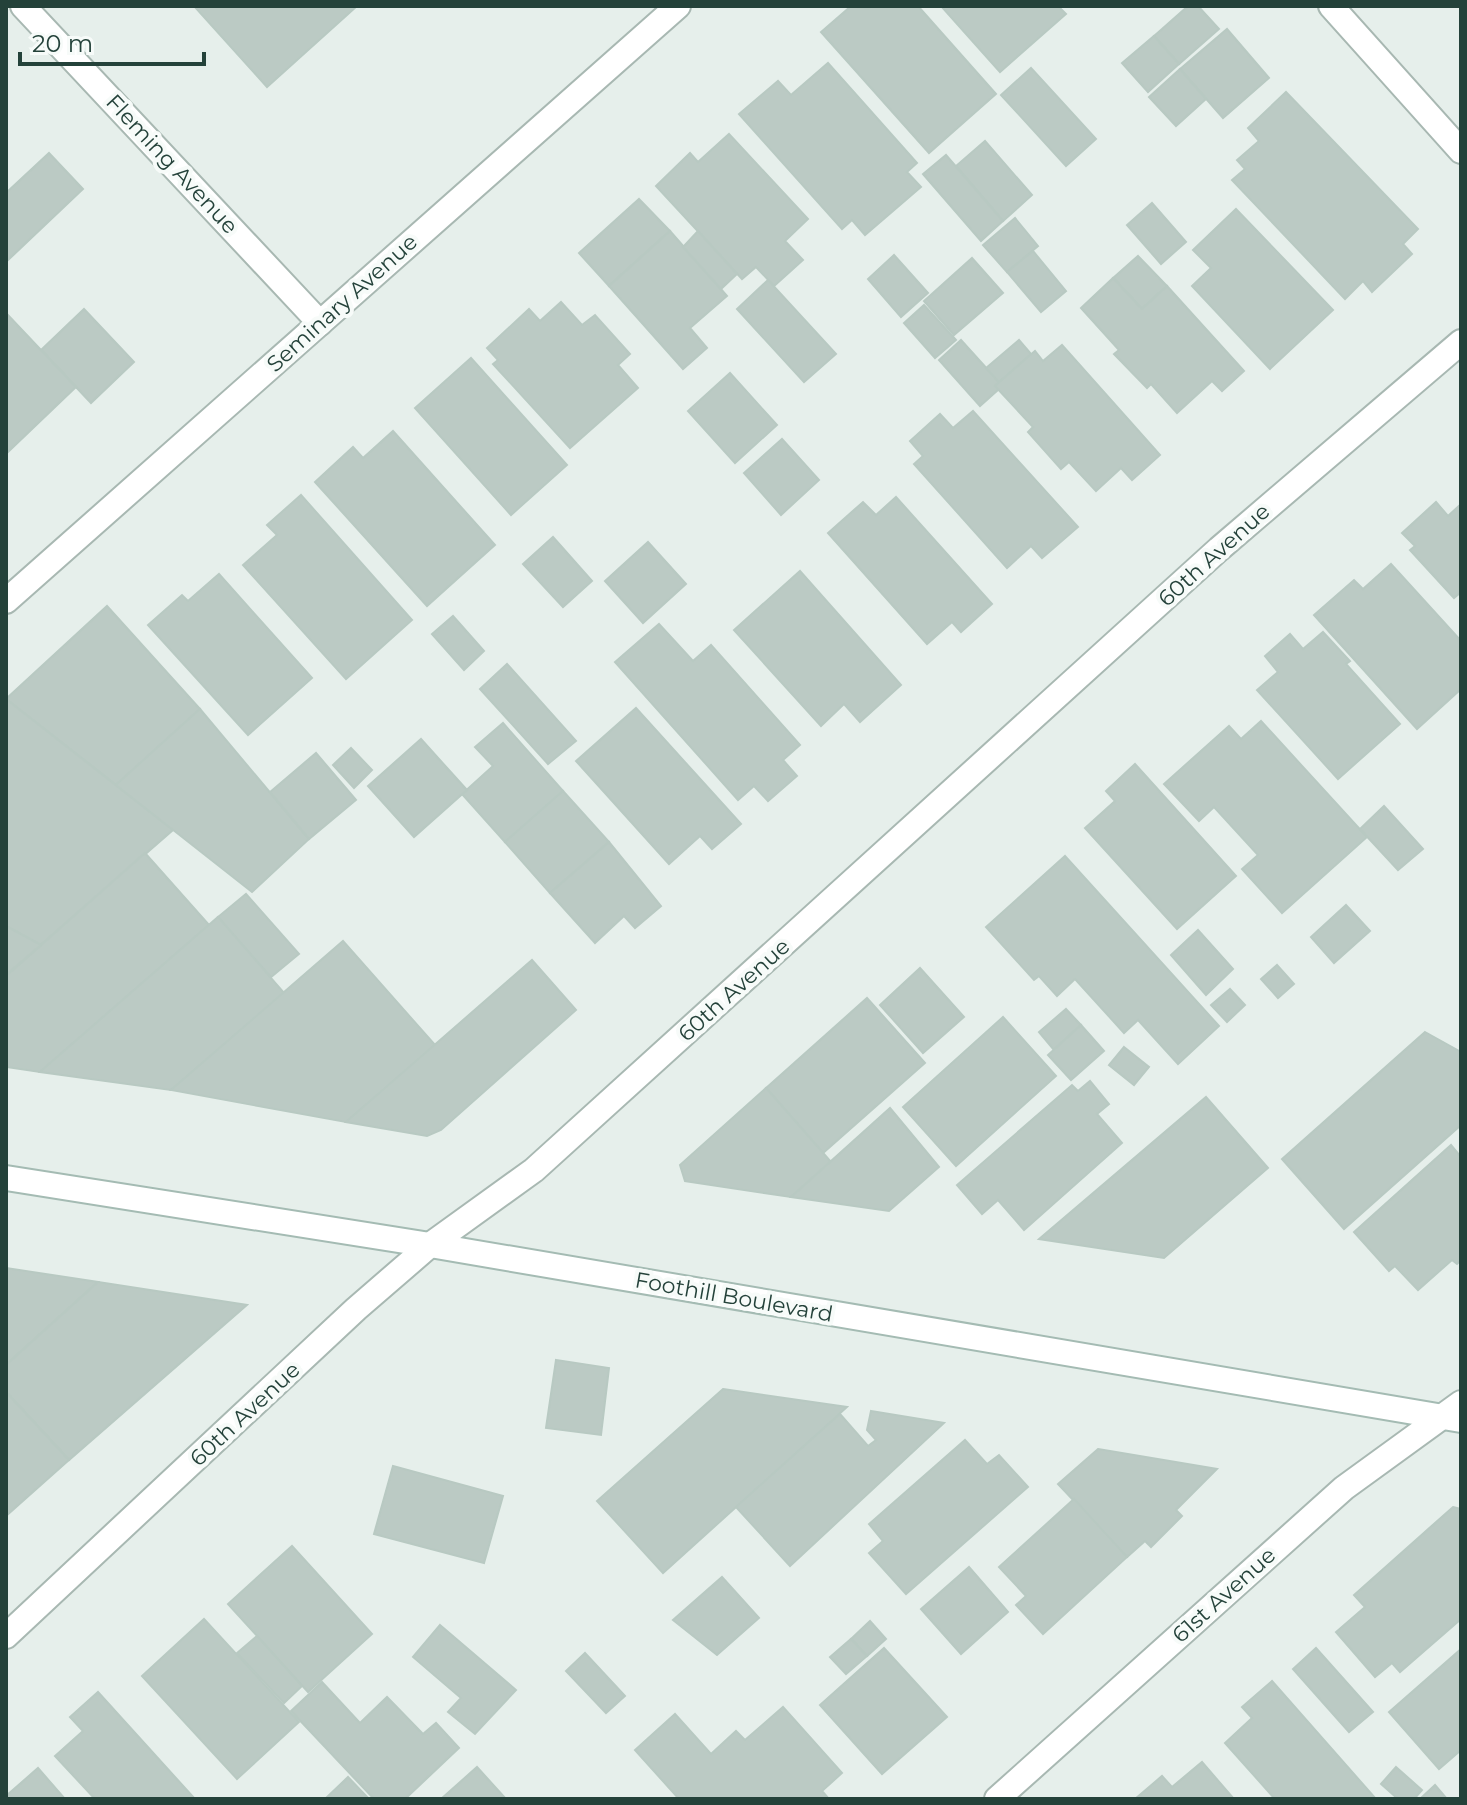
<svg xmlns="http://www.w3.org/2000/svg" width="1467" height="1805" font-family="Montserrat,sans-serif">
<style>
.building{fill:#bbcac4;stroke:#b8c9c2;stroke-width:2}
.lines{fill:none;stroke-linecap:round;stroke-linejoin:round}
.minor-casing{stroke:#a8b8b2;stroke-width:28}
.tertiary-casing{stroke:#a8b8b2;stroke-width:28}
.secondary-casing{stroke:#a4bbb3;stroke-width:28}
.minor{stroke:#fff;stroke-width:24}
.tertiary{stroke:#fff;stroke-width:24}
.secondary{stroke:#fff;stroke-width:24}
.labels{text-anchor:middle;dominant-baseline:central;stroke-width:8;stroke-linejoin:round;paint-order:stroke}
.street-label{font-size:22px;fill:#24423a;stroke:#f7fbf9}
</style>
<rect width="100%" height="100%" fill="#e6efeb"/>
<g class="building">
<path d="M194,6H357L267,87Z"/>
<path d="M851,6L868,9L871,6H918L996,94L929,153L821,32Z"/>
<path d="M941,6H1058L1066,14L1000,72Z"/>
<path d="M1188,6H1198L1219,29L1179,64L1154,36Z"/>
<path d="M1227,29L1269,78L1223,118L1180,69Z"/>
<path d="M1154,36L1179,64L1148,92L1122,63Z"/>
<path d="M828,63L917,163L907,172L921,187L865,235L852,220L842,229L739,114L778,81L791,95Z"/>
<path d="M1031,68L1096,139L1066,166L1001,95Z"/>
<path d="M1180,69L1206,99L1176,126L1149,97Z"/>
<path d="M1286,92L1418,229L1403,244L1412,254L1372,292L1363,281L1345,299L1232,180L1245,169L1237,160L1259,141L1248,128Z"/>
<path d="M729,134L808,219L785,241L803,260L774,286L756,267L742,279L656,186L690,153L698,162Z"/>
<path d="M985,141L1032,195L1003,221L956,166Z"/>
<path d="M49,153L83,189L6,262V193Z"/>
<path d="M946,155L1003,221L981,241L923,174Z"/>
<path d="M639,199L670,231L609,286L579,253Z"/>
<path d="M1152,203L1186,242L1161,264L1127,225Z"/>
<path d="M1236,209L1333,310L1270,369L1192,286L1211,268L1193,250Z"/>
<path d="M1015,218L1038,246L1007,272L983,245Z"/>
<path d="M670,231L727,296L690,328L707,348L683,369L609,286Z"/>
<path d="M698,231L737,274L721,289L683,247Z"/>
<path d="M1033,251L1066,291L1041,312L1007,272Z"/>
<path d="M894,255L928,293L901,317L868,279Z"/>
<path d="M1138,256L1167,286L1142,309L1113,278Z"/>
<path d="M972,258L1003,293L954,335L924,301Z"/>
<path d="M1113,278L1142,309L1167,286L1244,371L1222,391L1212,381L1177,413L1151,384L1147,388L1114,354L1119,350L1081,308Z"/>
<path d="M768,280L836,354L804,382L737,309Z"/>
<path d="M561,302L582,325L595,315L630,354L618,365L638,388L570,448L493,364L498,360L487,348L529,309L540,321Z"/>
<path d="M924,305L956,340L935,358L904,323Z"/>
<path d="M84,309L134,362L91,403L41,350Z"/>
<path d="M6,313L76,387L6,454Z"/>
<path d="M961,340L999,382L995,386L999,389L980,406L939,360Z"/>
<path d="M1019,340L1031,354L999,382L986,368Z"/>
<path d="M1062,345L1160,455L1132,480L1121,468L1096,491L1069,462L1061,469L1028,432L1033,427L995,386L1035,351L1043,361Z"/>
<path d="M471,358L567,465L511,515L415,408Z"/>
<path d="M730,373L777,425L735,463L688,411Z"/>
<path d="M973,411L1078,527L1042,558L1031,546L1007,568L914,464L923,456L910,441L940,414L953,428Z"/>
<path d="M393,431L495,545L427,606L315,482L353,447L363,458Z"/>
<path d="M782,439L819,480L781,515L744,473Z"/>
<path d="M301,495L412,620L346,679L243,565L277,535L267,525Z"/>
<path d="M896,497L992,604L961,632L952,622L927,644L828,533L863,502L876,515Z"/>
<path d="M1436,502L1448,516L1461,504V592L1454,598L1410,550L1415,546L1402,533Z"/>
<path d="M553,537L592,581L563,607L523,564Z"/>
<path d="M648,542L686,584L643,623L605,581Z"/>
<path d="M1391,564L1461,641V689L1417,729L1314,615L1354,580L1363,589Z"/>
<path d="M800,571L901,685L860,722L844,704L821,726L734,630Z"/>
<path d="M219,574L312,678L248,735L148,625L182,595L188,601Z"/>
<path d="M107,606L200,709L116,785L6,699Z"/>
<path d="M453,616L484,651L464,670L432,634Z"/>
<path d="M659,624L693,661L711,645L800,745L783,760L797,776L768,801L754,786L738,800L615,662Z"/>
<path d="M1323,632L1350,661L1346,664L1400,724L1338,779L1257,690L1278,672L1265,656L1290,634L1303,649Z"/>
<path d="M507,664L576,741L548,764L480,689Z"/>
<path d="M6,699L173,830L41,945L6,926Z"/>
<path d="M636,708L741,824L712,849L700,836L669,864L576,761Z"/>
<path d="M200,709L309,839L252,892L116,785Z"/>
<path d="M1261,721L1367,837L1282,913L1242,869L1258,855L1214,807L1199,821L1164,784L1229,726L1241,739Z"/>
<path d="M503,723L563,791L505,842L462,794L493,766L475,747Z"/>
<path d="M421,739L467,790L414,837L368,786Z"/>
<path d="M351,748L372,770L354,788L333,765Z"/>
<path d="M316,753L356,800L309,839L270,792Z"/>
<path d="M1135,764L1236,876L1177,929L1085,828L1115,801L1106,791Z"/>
<path d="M563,791L609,842L550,893L505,842Z"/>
<path d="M1384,806L1423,849L1398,870L1360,829Z"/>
<path d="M609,842L661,906L635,928L624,916L595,943L550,893Z"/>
<path d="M145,853L209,925L40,1072L6,1067V976Z"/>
<path d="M1065,856L1219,1026L1178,1064L1138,1020L1124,1033L1075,979L1057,996L1039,976L1034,980L986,927Z"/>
<path d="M246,894L299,954L271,977L218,917Z"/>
<path d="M1346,905L1370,931L1334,963L1311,937Z"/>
<path d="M218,917L284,993L171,1090L40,1072Z"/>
<path d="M6,926L41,945L6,975Z"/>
<path d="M1198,930L1233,969L1206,995L1171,955Z"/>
<path d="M343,941L435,1045L346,1122L171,1090Z"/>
<path d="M532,960L576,1010L441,1130L427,1136L346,1122Z"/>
<path d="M1277,965L1294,984L1278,998L1261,979Z"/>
<path d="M920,968L964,1017L923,1053L880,1005Z"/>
<path d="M1230,989L1245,1005L1227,1022L1211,1005Z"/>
<path d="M867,998L925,1063L823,1153L766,1088Z"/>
<path d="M1066,1009L1081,1025L1054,1050L1039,1032Z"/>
<path d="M1003,1017L1056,1076L956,1166L903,1107Z"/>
<path d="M1081,1025L1104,1051L1071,1080L1048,1055Z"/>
<path d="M1425,1032L1461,1052V1125L1344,1229L1282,1159Z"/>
<path d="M1124,1047L1149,1067L1134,1085L1109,1065Z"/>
<path d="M1090,1081L1109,1104L1097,1114L1122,1143L1024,1230L998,1200L982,1214L957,1185L1072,1085L1078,1091Z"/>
<path d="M766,1088L831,1162L791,1197L685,1181L680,1165Z"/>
<path d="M1206,1097L1268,1168L1164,1258L1039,1239Z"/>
<path d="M890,1108L939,1167L889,1211L791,1197Z"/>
<path d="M1451,1145L1461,1157V1260L1457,1264L1452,1260L1418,1290L1395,1266L1389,1271L1354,1232Z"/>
<path d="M6,1268L98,1282L6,1365Z"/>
<path d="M98,1282L247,1305L69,1460L6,1392V1365Z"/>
<path d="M556,1360L609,1368L601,1435L546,1428Z"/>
<path d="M723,1389L847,1407L663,1573L597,1501Z"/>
<path d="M6,1392L69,1460L6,1516Z"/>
<path d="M871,1411L944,1423L790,1566L736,1507L840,1414L868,1446L876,1440L867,1430Z"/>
<path d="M965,1440L987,1464L999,1455L1028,1487L906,1594L869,1553L883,1541L869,1524Z"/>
<path d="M1098,1449L1217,1469L1176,1510L1182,1516L1151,1547L1145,1541L1127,1557L1058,1484Z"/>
<path d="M393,1466L503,1496L484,1563L374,1534Z"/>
<path d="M1074,1499L1127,1557L1043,1634L1016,1605L1026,1596L999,1567Z"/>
<path d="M1453,1507L1461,1509V1619L1400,1672L1392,1663L1375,1677L1336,1632L1365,1607L1354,1595Z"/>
<path d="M292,1546L372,1634L308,1692L228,1604Z"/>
<path d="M969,1567L1008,1612L961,1654L921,1609Z"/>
<path d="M722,1577L759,1618L717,1655L673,1620Z"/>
<path d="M204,1619L299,1722L237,1779L142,1676Z"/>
<path d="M870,1621L886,1639L867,1656L851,1639Z"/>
<path d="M440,1625L516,1690L475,1734L448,1712L461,1698L413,1657Z"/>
<path d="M257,1636L302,1686L284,1703L237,1653Z"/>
<path d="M851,1639L867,1656L846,1674L830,1657Z"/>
<path d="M884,1648L947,1717L882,1774L820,1705Z"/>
<path d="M1316,1648L1373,1712L1349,1732L1293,1669Z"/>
<path d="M1461,1649V1750L1439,1769L1389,1712Z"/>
<path d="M585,1653L625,1696L606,1713L566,1671Z"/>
<path d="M1272,1681L1376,1799H1275L1225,1743L1252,1718L1242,1707Z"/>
<path d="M322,1682L360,1723L387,1697L423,1734L436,1723L459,1748L405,1799H374L291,1711Z"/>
<path d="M98,1692L195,1799H95L55,1756L83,1731L70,1717Z"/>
<path d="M783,1707L842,1773L822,1791L829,1799H679L635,1750L675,1714L711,1754L736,1731L745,1740Z"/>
<path d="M1202,1762L1234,1799H1135L1162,1776L1172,1787Z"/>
<path d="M477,1767L506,1799H441Z"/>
<path d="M1396,1767L1422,1790L1414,1799H1398L1381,1784Z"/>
<path d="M38,1768L65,1799H6V1796Z"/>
<path d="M348,1777L369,1799H325Z"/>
<path d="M1435,1785L1447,1799H1420Z"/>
</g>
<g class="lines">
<defs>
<g id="minor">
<path d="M23,6L320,323"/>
<path d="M1331,6L1461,151"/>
<path d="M6,1636L356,1309L430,1245L534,1170L1219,549L1461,342"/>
<path d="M997,1799L1344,1488L1461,1403"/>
</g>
<path id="tertiary" d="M6,601L678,6"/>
<path id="secondary" d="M6,1178L430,1245L1461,1420"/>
</defs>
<use href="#minor" class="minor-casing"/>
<use href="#tertiary" class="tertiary-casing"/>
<use href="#secondary" class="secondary-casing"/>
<use href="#minor" class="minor"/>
<use href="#tertiary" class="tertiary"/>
<use href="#secondary" class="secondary"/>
</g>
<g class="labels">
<g class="street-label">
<text transform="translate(172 164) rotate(47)">Fleming Avenue</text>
<text transform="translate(342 303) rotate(-42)">Seminary Avenue</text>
<text transform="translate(1214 555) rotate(-42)">60th Avenue</text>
<text transform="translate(734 990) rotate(-42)">60th Avenue</text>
<text transform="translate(734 1297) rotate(10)">Foothill Boulevard</text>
<text transform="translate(245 1414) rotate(-43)">60th Avenue</text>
<text transform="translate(1224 1595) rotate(-42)">61st Avenue</text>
</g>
</g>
<rect width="1467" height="1805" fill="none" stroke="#24423a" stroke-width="16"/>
<path d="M20 52v12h184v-12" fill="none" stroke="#24423a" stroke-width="4"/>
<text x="32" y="52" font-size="24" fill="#24423a" stroke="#f7fbf9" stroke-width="6" paint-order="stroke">20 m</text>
</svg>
